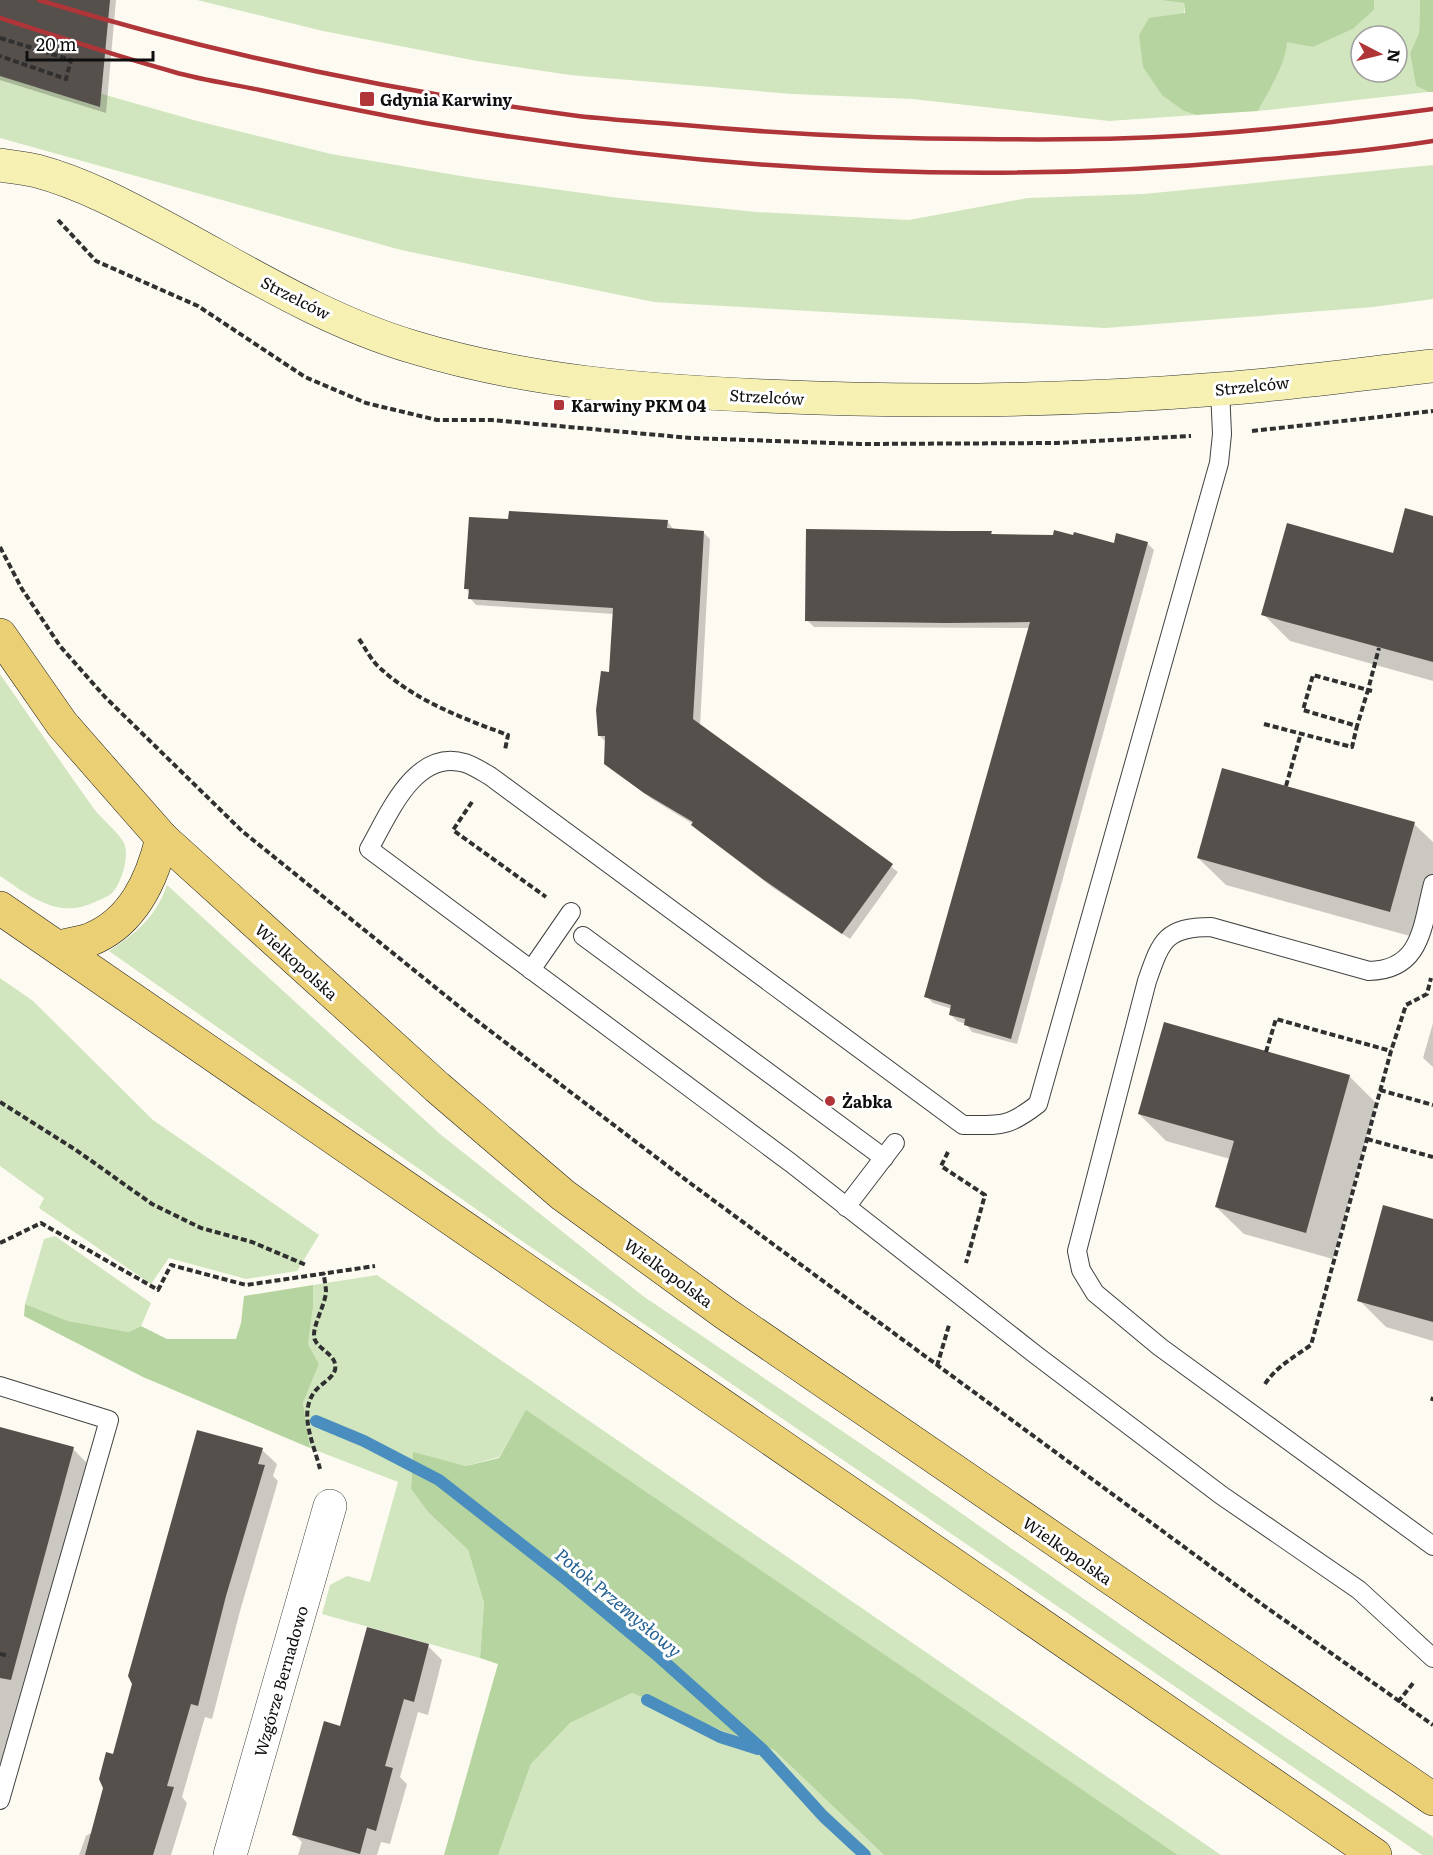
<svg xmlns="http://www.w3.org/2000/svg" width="1433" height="1855" font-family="Literata,serif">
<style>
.green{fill:#d1e5be;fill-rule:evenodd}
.forest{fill:#b6d49f}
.shadow{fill:#0003}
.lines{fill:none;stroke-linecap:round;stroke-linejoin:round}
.stream{stroke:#498ebf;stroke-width:12}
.building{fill:#56504c}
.lane-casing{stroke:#414141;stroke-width:20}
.street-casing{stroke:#414141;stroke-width:34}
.secondary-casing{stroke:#303030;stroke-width:34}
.primary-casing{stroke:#1f1f1f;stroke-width:34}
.path{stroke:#303030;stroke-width:4;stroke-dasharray:6 3;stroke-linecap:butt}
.lane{stroke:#fff;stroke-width:18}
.street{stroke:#fff;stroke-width:33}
.secondary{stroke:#f6f0b3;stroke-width:33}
.primary{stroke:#eacf74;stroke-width:33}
.rail{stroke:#b03539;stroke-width:4.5}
.poi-dot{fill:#b03539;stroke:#fff;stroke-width:2}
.labels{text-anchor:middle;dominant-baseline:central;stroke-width:6;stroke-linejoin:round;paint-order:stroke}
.poi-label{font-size:16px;font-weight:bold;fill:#0e0e0e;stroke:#fff;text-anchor:start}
.street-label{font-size:16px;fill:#0e0e0e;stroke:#fff}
.water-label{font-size:18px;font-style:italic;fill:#246193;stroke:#fff}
</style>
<rect width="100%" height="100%" fill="#fdfbf1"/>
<g class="green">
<path d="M197,0H1159L1184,3V111L1196,115L1109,121L912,99L792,94L570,75L477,61L323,31Z"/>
<path d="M1374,0H1420L1419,33L1410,53L1416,86L1428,92L1258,111L1273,83L1286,41L1313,47L1353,29L1374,10ZM1361,36H1397V72H1361Z"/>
<path d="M0,65L197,121L331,154L473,178L619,198L756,212L909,220L1028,198L1144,194L1433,165V299L1373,307L1105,328L654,302L401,250L0,138Z"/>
<path d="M0,674C31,719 62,764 94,809C102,819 118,832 124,843C130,856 121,885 111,894C107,897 99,900 95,902C58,920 30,896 0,876Z"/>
<path d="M167,885L440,1134L643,1296L898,1469L1171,1660L1433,1837V1855H1422L503,1228L109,951C136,933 156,917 167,885Z"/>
<path d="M0,978L33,1001L153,1120L319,1235L297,1271L246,1279L169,1258L151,1284L39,1208L44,1198L0,1166Z"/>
<path d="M55,1236L151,1303L141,1326L129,1332L68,1321L25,1304L44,1239Z"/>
<path d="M377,1275L1221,1855H1178L526,1411L499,1457L466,1466L413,1453L411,1489L428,1512L468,1550L484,1603L480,1658L322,1614L330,1585L347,1576L370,1582L398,1482L310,1448L303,1403L319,1364L308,1344L313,1308V1285Z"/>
<path d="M632,1693L718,1729L774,1750L884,1855H498L531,1764L570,1723Z"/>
</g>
<g class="forest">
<path d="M1159,0H1374V10L1353,29L1313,47L1287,42C1285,66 1269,90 1258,111L1196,115L1184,111L1162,95L1143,67L1139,35L1149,18L1185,13L1184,3Z"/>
<path d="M1420,0H1433V92H1428L1416,86L1410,53L1419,33Z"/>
<path d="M313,1285V1308L308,1344L319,1364L303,1403L310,1448L143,1377L24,1316L25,1304L68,1321L129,1332L141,1326L167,1339H236L241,1323L244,1296Z"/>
<path d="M526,1410L1178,1855H884L774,1750L718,1729L632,1693L570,1723L531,1764L498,1855H444L498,1664L480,1658L484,1603L468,1550L428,1512L411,1489L413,1452L466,1466L499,1458Z"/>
</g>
<g class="shadow">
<path d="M0,0H116L106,113L0,80Z"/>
<path d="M1433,518V681L1290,641L1263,614L1394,555Z"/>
<path d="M510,521H667L674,530L703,532L710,539L700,726L898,872L850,939L772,887L699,831L693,824L652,799L605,764L606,742L599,735L611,674L614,614L476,605L470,598V593L466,589Z"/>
<path d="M991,533L994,536L1115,545L1147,543L1154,550L1017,1044L972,1032L966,1024L957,1021L950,1014L952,1009L933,1003L926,996L1030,628L814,627L807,620Z"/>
<path d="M1414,824L1433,842V881L1417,938L1226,885L1198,858Z"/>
<path d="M1433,1023V1067L1423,1058Z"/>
<path d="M1349,1076L1376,1103L1333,1259L1244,1234L1216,1207L1230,1159L1166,1141L1139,1114Z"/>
<path d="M1433,1221V1341L1386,1327L1359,1300Z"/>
<path d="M0,1441L73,1449L94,1470L0,1802Z"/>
<path d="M262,1450L277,1464L273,1476L278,1481L240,1611L212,1719L205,1717L182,1797L187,1803L171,1855H79L86,1836L94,1831L114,1756Z"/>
<path d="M428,1646L442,1660L428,1715L418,1712L400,1777L407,1784L390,1844L381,1842L377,1855H298L302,1842L294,1835L341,1728Z"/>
</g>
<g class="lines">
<g class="stream">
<path d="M316,1421L364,1441L439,1480L563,1577L659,1657L763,1750L823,1816L865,1855"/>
<path d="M647,1700L720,1737L758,1749"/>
</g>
</g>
<g class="building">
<path d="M0,0H110L100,107L0,76Z"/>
<path d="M1405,508L1433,516V662L1261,615L1287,523L1393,553Z"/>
<path d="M509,511L668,520L667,528L704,531L693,719L893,864L842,934L764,880L691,825L693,822L644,793L604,764L605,736H598L596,710L601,671L609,672L613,608L468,599L469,589H464L469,517L508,519Z"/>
<path d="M806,529L951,531H992L991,534L1053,535L1054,530L1073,535L1074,532L1114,543L1116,533L1148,542L1011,1039L964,1025L965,1019L949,1015L951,1005L924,997L1030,622L946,623L805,621Z"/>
<path d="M1222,768L1415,822L1390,912L1197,858Z"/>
<path d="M1164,1022L1350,1075L1306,1233L1215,1207L1234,1141L1138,1114Z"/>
<path d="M1383,1205L1433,1219V1322L1357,1301Z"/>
<path d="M0,1427L74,1447L11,1680L0,1678Z"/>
<path d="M197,1430L263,1448L258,1464L265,1465L226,1596L198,1706L191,1704L167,1786L174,1787L153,1855H85L103,1788L99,1779L106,1752L113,1754L132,1684L128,1676Z"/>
<path d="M367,1627L429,1644L414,1702L404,1699L385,1766L393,1768L376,1831L367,1828L360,1854L292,1835L324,1721L340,1726Z"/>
</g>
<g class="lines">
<defs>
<g id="lane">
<path d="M1220,389L1222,434L1219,463L1038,1104C1007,1128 1001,1125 963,1125L490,776C483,772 474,766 465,763C415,748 389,814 369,849L791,1163L1036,1355L1221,1495L1359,1590L1433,1658"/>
<path d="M1433,884C1422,926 1422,970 1369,971L1211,927C1165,927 1161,941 1147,981L1077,1251L1081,1270L1095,1293L1160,1347L1433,1546"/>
<path d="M583,936L884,1158"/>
<path d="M531,970L571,912"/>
<path d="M846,1207L895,1143"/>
<path d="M0,1386L109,1420L0,1800"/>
</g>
<path id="street" d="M230,1855L330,1506"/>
<path id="secondary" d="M0,165C12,167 25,168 37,171C82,183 125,206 166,228C246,271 325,321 413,347C528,382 646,391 766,396C917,403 1068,401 1219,389C1290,384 1362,374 1433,366"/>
<g id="primary">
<path d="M0,635L62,724L162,838L437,1087L563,1195L726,1314L1433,1799"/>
<path d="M0,908L1375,1855"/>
<path d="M58,947C68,945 79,943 89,940C133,923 152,880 162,838"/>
</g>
</defs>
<use href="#lane" class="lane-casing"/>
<use href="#street" class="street-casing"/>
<use href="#secondary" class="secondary-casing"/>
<use href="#primary" class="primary-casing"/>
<g class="path">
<path d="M0,38L71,60L66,79L0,56"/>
<path d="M58,220L96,261L198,306L305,377L366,403L437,420H492L691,438L860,444L1057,443L1191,436"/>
<path d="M1252,431L1433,411"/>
<path d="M0,547L22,589L60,646L105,697L242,831L472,1017L690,1183L1263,1605L1433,1725"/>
<path d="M359,639C366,649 372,662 381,669C416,701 464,719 508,735L505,750"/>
<path d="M1372,691L1368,690L1379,648"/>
<path d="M1264,724L1352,747L1357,726L1303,710L1313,675L1368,690L1357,726"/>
<path d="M1286,786L1301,733"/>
<path d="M472,802L453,830L546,897"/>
<path d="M1266,1052L1276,1019L1391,1051"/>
<path d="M1380,1090L1433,1105"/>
<path d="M0,1102L76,1150L152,1204L201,1228L252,1242L306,1265"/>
<path d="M1367,1139L1433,1157"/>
<path d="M948,1152L941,1166L985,1195L966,1263"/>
<path d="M0,1243L41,1223L158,1290L171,1265L246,1285L375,1266"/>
<path d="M937,1366L949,1325"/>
<path d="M1265,1384C1276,1367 1294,1357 1311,1345L1391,1051L1406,1005L1427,994L1431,978"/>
<path d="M1432,1401L1433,1397"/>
<path d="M320,1469C314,1444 297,1412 316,1390C322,1383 332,1379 335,1370C338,1355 320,1351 315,1340C310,1330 325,1306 326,1292C326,1286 324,1279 324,1273"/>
<path d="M0,1654L9,1656"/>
<path d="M1398,1702L1414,1682"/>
</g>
<use href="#lane" class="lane"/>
<use href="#street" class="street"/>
<use href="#secondary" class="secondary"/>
<use href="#primary" class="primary"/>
<g class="rail">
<path d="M39,0C215,54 396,92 578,116C613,120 649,122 684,125C783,134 882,139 981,139C1057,140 1132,140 1208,134C1283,129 1358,119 1433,109"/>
<path d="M0,18C58,37 116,56 174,72C202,80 231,84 260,90C317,102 374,114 431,124C700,170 973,186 1245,161C1307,156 1371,151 1433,141"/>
</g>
</g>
<g class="poi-dot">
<rect x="359" y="91" width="16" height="16" rx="3"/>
<rect x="553" y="399" width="12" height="12" rx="3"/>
<circle cx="830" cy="1101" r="6"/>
</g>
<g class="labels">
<g class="poi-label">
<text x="380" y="99">Gdynia Karwiny</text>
<text x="571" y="405">Karwiny PKM 04</text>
<text x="842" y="1101">Żabka</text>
</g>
<g class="street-label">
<text transform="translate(296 297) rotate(27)">Strzelców</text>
<text transform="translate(1252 385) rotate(-6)">Strzelców</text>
<text transform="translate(767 396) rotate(3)">Strzelców</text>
<text transform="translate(297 961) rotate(42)">Wielkopolska</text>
<text transform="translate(669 1272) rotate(36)">Wielkopolska</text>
<text transform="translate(1068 1550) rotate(35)">Wielkopolska</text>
<text transform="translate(280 1681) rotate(-74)">Wzgórze Bernadowo</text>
</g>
<g class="water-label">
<text transform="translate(619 1602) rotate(40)">Potok Przemysłowy</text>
</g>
</g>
<g transform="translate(1379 54) rotate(97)"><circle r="28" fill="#ffffff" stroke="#9f9f9f" stroke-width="1.5"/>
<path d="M0-4.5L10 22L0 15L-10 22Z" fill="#b03539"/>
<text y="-9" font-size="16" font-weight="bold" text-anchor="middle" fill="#0e0e0e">N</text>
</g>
<path d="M27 51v9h126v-9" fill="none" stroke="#0e0e0e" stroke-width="3"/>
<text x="36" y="51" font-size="18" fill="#0e0e0e" stroke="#ffffff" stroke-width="4.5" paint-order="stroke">20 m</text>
</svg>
